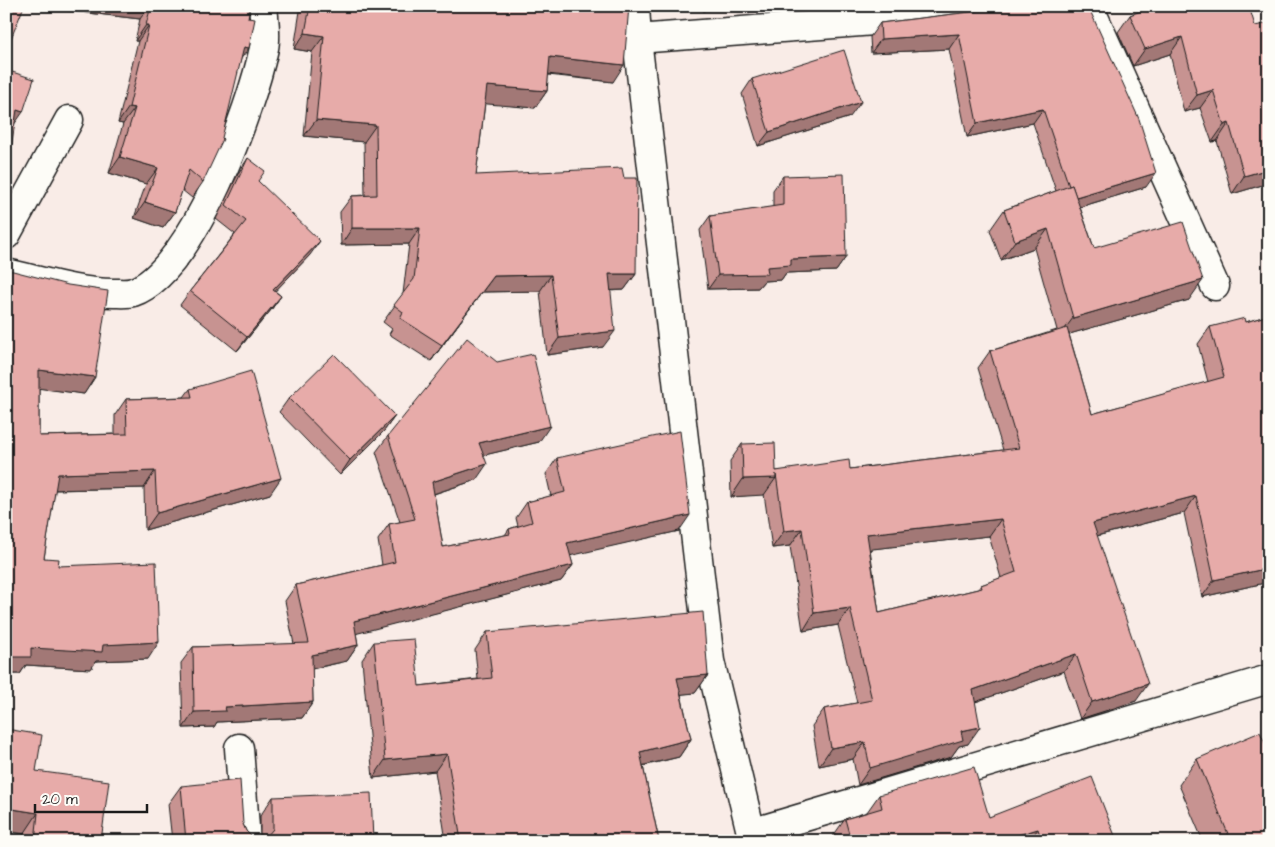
<svg xmlns="http://www.w3.org/2000/svg" width="1275" height="847" font-family="'Architects Daughter',sans-serif">
<style>
.lines{fill:none;stroke-linecap:round;stroke-linejoin:round}
.minor-casing{stroke:#1c1c1c;stroke-width:31}
.minor{stroke:#fdfcf7;stroke-width:28}
.wall{fill:#c79391;stroke:#1c1c1c;fill-rule:evenodd}
.shaded-wall{fill:#a27876;stroke:#1c1c1c}
.building{fill:#e7aba9;stroke:#1c1c1c;fill-rule:evenodd}
</style>
<rect width="100%" height="100%" fill="#f9ece7"/>
<filter id="ink" filterUnits="userSpaceOnUse"><feTurbulence type="fractalNoise" baseFrequency=".02" numOctaves="2"/><feDisplacementMap in="SourceGraphic" scale="10" xChannelSelector="R" yChannelSelector="G"/><feConvolveMatrix kernelMatrix="1 2 1 2 8 2 1 2 1" color-interpolation-filters="sRGB"/></filter>
<g filter="url(#ink)">
<g class="lines">
<defs>
<g id="minor">
<path d="M635,6L637,39L710,661L753,841"/>
<path d="M1089,6L1215,286"/>
<path d="M637,39L874,21L999,6"/>
<path d="M6,235L69,120"/>
<path d="M6,273C42,281 77,293 114,293C119,293 127,294 133,292C193,272 252,106 264,48C267,35 264,19 263,6"/>
<path d="M239,748L246,841"/>
<path d="M751,833L1269,679"/>
</g>
</defs>
<use href="#minor" class="minor-casing"/>
<use href="#minor" class="minor"/>
</g>
<g class="wall">
<path d="M28,6H250L241,59L203,182L192,198L182,190L175,212L163,228L134,218L146,184L109,173L123,124L118,123L138,41H135L140,19Z"/>
<path d="M303,6H629L613,82L548,75L547,91L535,108L485,103L476,175L636,274L624,290L610,291L603,347L547,355L540,291L482,292L431,361L389,334L392,329L383,322L403,294L409,244L341,245L340,212L352,196L365,195L364,142L304,136L312,52L294,49L300,11Z"/>
<path d="M702,6H730L703,11Z"/>
<path d="M1150,6H1249L1269,183L1232,194L1217,141L1212,142L1200,108L1184,112L1170,54L1133,66L1118,32L1130,15L1151,7Z"/>
<path d="M1011,7L1146,187L1080,207L1094,248L1189,300L1069,334L1092,414L1208,382L1198,344L1210,327L1246,322L1269,315V582L1202,597L1184,513L1097,536L1136,701L1080,719L1064,671L975,702L968,744L959,746L951,757L858,785L853,759L819,766L812,726L824,709L857,703L838,625L803,631L790,546L772,548L764,494L731,497L730,461L742,444L776,471L850,469L1003,450L978,368L990,351L1057,330L1034,248L1001,260L990,230L1004,210L1056,191L1033,123L967,137L949,49L871,53L870,37L880,23ZM989,536L1001,578L981,585L978,589L879,613L870,549Z"/>
<path d="M752,79L850,117L758,146L742,94Z"/>
<path d="M248,158L258,181L310,255L275,291L281,296L271,310L237,351L180,305L190,291L235,234L216,219L239,172Z"/>
<path d="M783,176L846,257L836,271L786,273L781,280L764,281L758,288L708,289L700,230L710,216L773,207V190Z"/>
<path d="M6,270L95,377L84,394L39,388V436L115,434V415L126,399L184,397L190,389L270,494L145,530L144,488L55,490L44,558L58,566L148,659L96,661L91,669L26,665L20,674H6Z"/>
<path d="M289,398L395,416L384,431L340,475L279,412Z"/>
<path d="M388,436L539,442L484,455L476,480L434,494L443,547L505,535L509,529L518,526L516,518L527,502L551,496L546,474L557,458L679,531L570,555L573,565L561,581L356,633L358,645L347,661L312,669L313,702L302,718L217,722L214,727L183,728L181,663L193,647L294,644L285,601L296,585L382,565L378,540L389,524L400,522L376,452Z"/>
<path d="M487,632L708,675L695,693L681,694L691,739L679,757L643,766L659,841H446L435,771L373,778L362,660L374,642L419,686L478,679L475,650Z"/>
<path d="M6,729L36,771L101,841H23L24,834L6,831Z"/>
<path d="M1197,759L1269,841H1203L1179,785Z"/>
<path d="M181,786L243,824L246,831L252,837L260,838V816L273,797L373,841H172L168,804Z"/>
<path d="M879,795L989,817L1117,841H831V839L845,819L867,812Z"/>
</g>
<g class="shaded-wall">
<path d="M28,6H149L140,19Z"/>
<path d="M707,6H730L703,11Z"/>
<path d="M146,25H149L138,41H135Z"/>
<path d="M305,33L324,36L312,52L294,49Z"/>
<path d="M959,34L949,49L871,53L881,39Z"/>
<path d="M1182,37L1170,54L1133,66L1145,49Z"/>
<path d="M244,47L249,48L237,64Z"/>
<path d="M550,57L624,65L613,82L539,73Z"/>
<path d="M487,86L547,91L535,108L476,103Z"/>
<path d="M1213,90L1200,108L1184,112L1197,95Z"/>
<path d="M861,102L850,117L758,146L769,132Z"/>
<path d="M129,107L135,108L123,124L118,123Z"/>
<path d="M1043,109L1033,123L967,137L977,123Z"/>
<path d="M17,110L23,112L11,129Z"/>
<path d="M316,120L376,125L364,142L304,136Z"/>
<path d="M1229,123L1217,141L1212,142L1224,125Z"/>
<path d="M120,157L158,168L146,184L109,173Z"/>
<path d="M1269,169V183L1232,194L1244,176Z"/>
<path d="M1156,173L1146,187L1063,212L1073,198Z"/>
<path d="M145,202L175,212L163,228L134,218Z"/>
<path d="M352,228H420L409,244L341,245Z"/>
<path d="M1048,229L1034,248L1001,260L1015,241Z"/>
<path d="M320,241L310,255L263,304L273,290Z"/>
<path d="M846,257L836,271L786,273L781,280L764,281L758,288L708,289L718,275L767,267L791,259Z"/>
<path d="M609,274H636L624,290L597,291Z"/>
<path d="M551,275L540,291L482,292L431,361L494,276Z"/>
<path d="M1203,280L1189,300L1059,337L1073,318Z"/>
<path d="M281,296L271,310L237,351L247,337Z"/>
<path d="M615,331L603,347L547,355L559,338Z"/>
<path d="M39,370L95,377L84,394L28,387Z"/>
<path d="M395,416L384,431L340,475L350,460Z"/>
<path d="M550,426L539,442L468,459L479,443Z"/>
<path d="M487,464L476,480L421,498L432,482Z"/>
<path d="M155,471L144,488L46,490L58,474Z"/>
<path d="M281,478L270,494L145,530L157,513Z"/>
<path d="M776,478L764,495L731,497L743,479Z"/>
<path d="M1196,496L1184,513L1081,540L1093,523Z"/>
<path d="M690,515L679,531L556,559L567,543Z"/>
<path d="M1001,519L989,536L855,551L867,534Z"/>
<path d="M802,529L790,546L772,548L784,531Z"/>
<path d="M573,565L561,581L343,637L354,621Z"/>
<path d="M1269,568V582L1202,597L1214,580Z"/>
<path d="M850,608L838,625L803,631L814,613Z"/>
<path d="M159,642L148,659L96,661L91,669L26,665L20,674H6V657L31,648Z"/>
<path d="M358,645L347,661L301,671L312,655Z"/>
<path d="M1076,654L1064,671L961,707L973,690Z"/>
<path d="M708,675L695,693L665,696L677,678Z"/>
<path d="M1148,684L1136,701L1080,719L1092,702Z"/>
<path d="M313,702L302,718L217,722L214,727L183,728L194,712L225,707Z"/>
<path d="M980,727L968,744L959,746L951,757L858,785L870,768L961,731Z"/>
<path d="M691,739L679,757L628,769L640,752Z"/>
<path d="M865,742L853,759L819,766L831,748Z"/>
<path d="M447,754L435,771L373,778L385,760Z"/>
<path d="M6,808L38,813L24,834L6,831Z"/>
<path d="M1038,829L1029,841H998Z"/>
</g>
<g class="building">
<path d="M6,6H24L6,51Z"/>
<path d="M151,6H250L248,18L255,19L249,48L244,47L222,138L223,139L203,182L189,170L175,212L145,202L158,168L120,157L135,108L129,107L149,25H146Z"/>
<path d="M310,6H629L624,65L550,57L547,91L487,86L476,175L622,168L624,178H637L636,274H609L615,331L559,338L551,275L494,276L442,345L400,318L403,312L394,305L414,279L420,228H352V196L377,195L376,125L316,120L324,36L305,33Z"/>
<path d="M1013,6H1088L1139,119L1156,173L1076,197L1072,185L1069,186L1043,109L977,123L959,34L881,39L880,23L1011,7Z"/>
<path d="M1154,6H1249L1255,26L1269,23V169L1244,176L1229,123L1224,125L1213,90L1197,95L1182,37L1145,49L1130,15Z"/>
<path d="M844,50L861,102L769,132L752,79Z"/>
<path d="M6,70L34,79L23,112L17,110L6,179Z"/>
<path d="M248,158L265,171L258,181L320,241L273,290L281,296L247,337L190,291L246,221L226,205Z"/>
<path d="M844,174L846,257L791,259V265L767,267L768,274L718,275L710,216L783,205V176Z"/>
<path d="M1072,185L1094,248L1183,222L1203,280L1073,318L1048,229L1015,241L1004,210Z"/>
<path d="M6,270L13,271L68,285L108,291L95,377L39,370V436L127,434L126,399L192,397L190,389L251,371L281,478L157,513L155,471L58,474L44,558L59,559L58,566L156,562L159,642L103,645L102,652L31,648V657H6Z"/>
<path d="M1269,315V568L1214,580L1196,496L1093,523L1148,684L1092,702L1076,654L973,690L980,727L961,731L963,740L870,768L865,742L831,748L824,709L872,700L850,608L814,613L802,529L784,531L776,474V478L743,479L742,444L775,443L776,471L849,460L850,469L1019,448L990,351L1067,328L1092,414L1224,377L1210,327L1245,318L1246,322ZM1001,519L1016,572L981,585L982,588L879,613L867,534Z"/>
<path d="M467,338L497,362L533,354L550,426L479,443L487,464L432,482L443,547L510,534L509,529L532,522L527,502L565,492L557,458L680,431L690,515L567,543L573,565L354,621L358,645L312,655L313,702L225,707L226,711L194,712L193,647L309,643L296,585L395,562L389,524L415,519L388,436Z"/>
<path d="M334,354L395,416L350,460L289,398Z"/>
<path d="M703,612L708,675L677,678L691,739L640,752L659,841H496L495,839L488,841H461L447,754L385,760L374,642L414,639L419,686L492,678L487,632Z"/>
<path d="M6,729L42,735L36,771L109,781L101,841H35L38,813L6,808Z"/>
<path d="M1260,732L1269,752V841H1231L1197,759Z"/>
<path d="M974,767L989,817L1092,777L1117,841H1042L1038,829L998,841H851L845,819L882,808L879,795Z"/>
<path d="M240,780L243,824L246,831L252,837L259,838L267,836L273,829V797L371,793L373,841H186L181,786Z"/>
</g>
</g>
<rect width="1275" height="847" fill="none" stroke="#fdfcf7" stroke-width="25"/>
<rect x="12" y="12" width="1250" height="822" fill="none" stroke="#1c1c1c" stroke-width="2" filter="url(#ink)"/>
<path d="M35 804v8h112v-8" fill="none" stroke="#1c1c1c" stroke-width="2.5"/>
<text x="42" y="804" font-size="15" fill="#1c1c1c" stroke="#fdfcf7" stroke-width="4" paint-order="stroke">20 m</text>
</svg>
